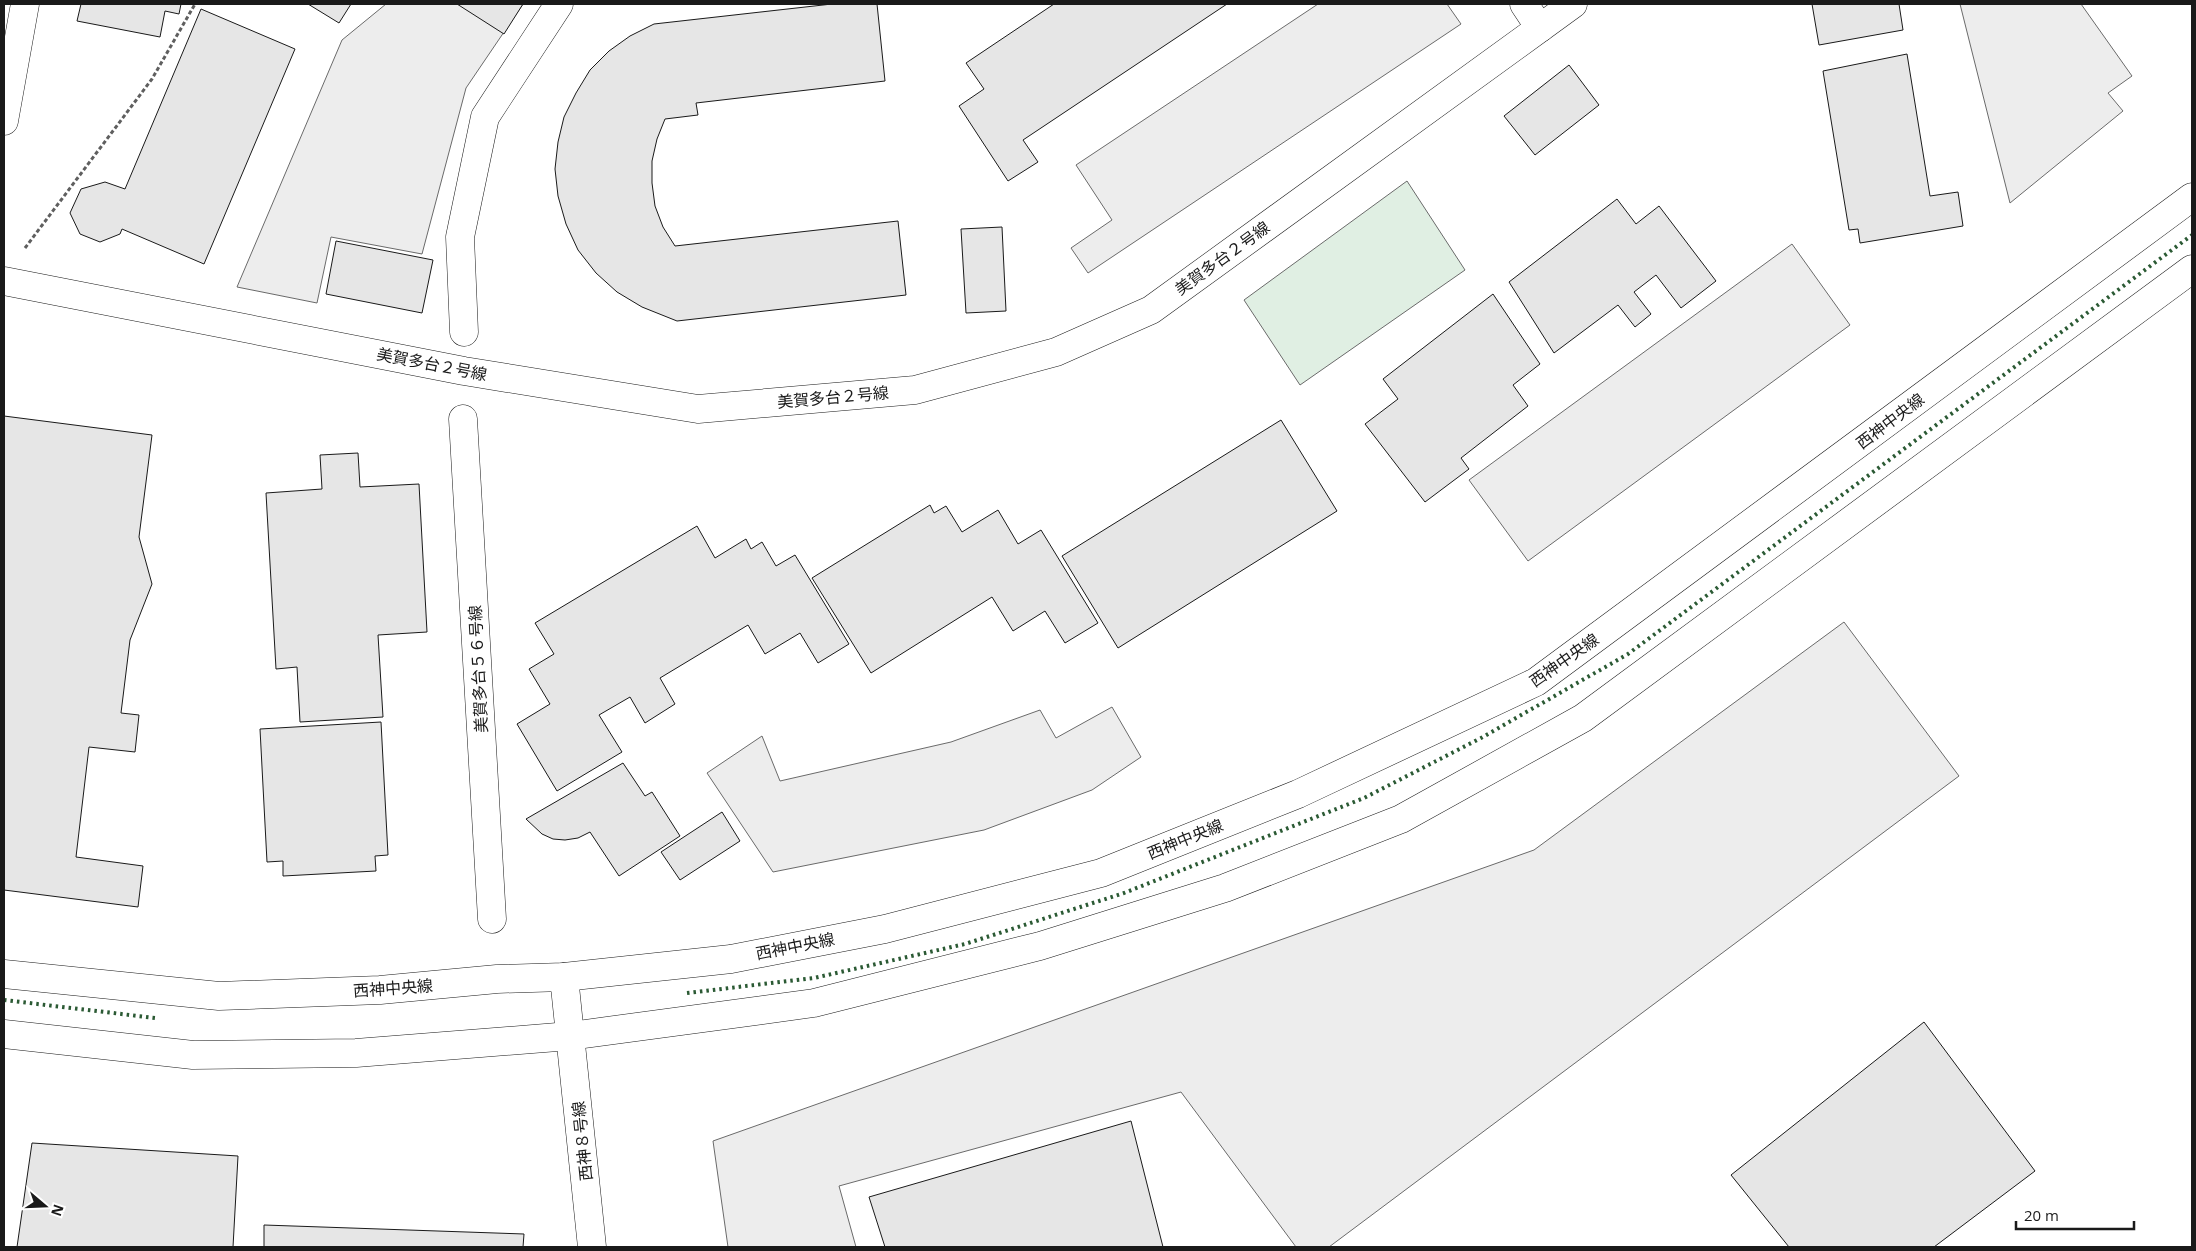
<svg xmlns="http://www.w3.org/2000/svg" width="2196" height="1251" font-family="'Open Sans','Noto Sans JP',sans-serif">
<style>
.green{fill:#e0efe3;stroke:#6a6a6a}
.parking{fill:#ededed;stroke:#6a6a6a}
.building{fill:#e6e6e6;stroke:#1a1a1a}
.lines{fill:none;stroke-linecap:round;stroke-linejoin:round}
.street-casing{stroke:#1a1a1a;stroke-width:29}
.secondary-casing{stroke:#1a1a1a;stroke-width:29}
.path{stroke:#5f5f5f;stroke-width:3;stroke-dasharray:4 2.5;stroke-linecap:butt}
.street{stroke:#fff;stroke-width:28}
.secondary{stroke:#fff;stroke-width:28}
.hedge{stroke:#2b5a34;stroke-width:4;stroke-dasharray:2.5 4;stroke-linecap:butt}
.labels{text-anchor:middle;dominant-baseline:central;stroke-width:4;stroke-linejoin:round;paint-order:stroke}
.street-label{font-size:16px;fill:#1a1a1a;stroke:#fff}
</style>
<rect width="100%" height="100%" fill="#fff"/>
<path class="green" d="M1407,181L1465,270L1300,385L1244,300Z"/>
<g class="parking">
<path d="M386,4H523L466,88L422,254L331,237L317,303L237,287L342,40Z"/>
<path d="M1318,4H1447L1461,24L1088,273L1071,248L1112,220L1076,165Z"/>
<path d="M1960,4H2081L2132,76L2108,93L2123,111L2010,203Z"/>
<path d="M1792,244L1850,325L1528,561L1469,480Z"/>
<path d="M1844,622L1959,776L1329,1247H1296L1181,1092L839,1186L856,1247H728L713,1141L1534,850Z"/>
<path d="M1112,707L1141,757L1092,790L984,830L773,872L707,773L762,736L780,781L951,742L1040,710L1056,738Z"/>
</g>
<g class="building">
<path d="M81,4H181L179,14L165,11L160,37L77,21Z"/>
<path d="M308,4H351L339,23Z"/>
<path d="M457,4H523L504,34Z"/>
<path d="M832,4H877L885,81L696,103L698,115L665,119L657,139L652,161V183L655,206L663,227L675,246L898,221L906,295L677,321L642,307L617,292L596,273L578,250L566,224L558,196L555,169L558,142L564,117L576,93L590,70L609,51L630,36L654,24Z"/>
<path d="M1054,4H1227L1023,140L1038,162L1008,181L959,106L984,89L966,63Z"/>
<path d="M1812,4H1899L1903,30L1819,45Z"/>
<path d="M201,9L295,49L204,264L122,229L120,234L100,242L80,234L70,213L81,189L105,182L125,189Z"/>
<path d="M1907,54L1930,196L1958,192L1963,226L1860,243L1858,229L1849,230L1823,71Z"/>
<path d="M1569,65L1599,105L1535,155L1504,116Z"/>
<path d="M1617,199L1636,224L1659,206L1716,281L1681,308L1656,275L1634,292L1651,314L1635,327L1618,305L1554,353L1509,282Z"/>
<path d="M1002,227L1006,311L966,313L961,229Z"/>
<path d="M336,241L433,260L422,313L326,294Z"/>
<path d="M1493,294L1540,364L1513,385L1528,406L1461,458L1469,469L1425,502L1365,424L1398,399L1383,379Z"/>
<path d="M4,416L152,435L139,537L152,584L130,640L121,713L139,715L135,752L89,747L76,857L143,866L138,907L4,890Z"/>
<path d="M1281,420L1337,511L1118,648L1062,556Z"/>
<path d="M358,453L360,487L419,484L427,632L378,635L383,717L300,722L297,667L276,669L266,493L322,489L320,455Z"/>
<path d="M930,505L934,513L946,506L962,532L998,510L1018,544L1041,530L1098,623L1065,643L1045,611L1013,631L992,597L871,673L812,578Z"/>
<path d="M697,526L715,558L746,539L751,549L762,542L776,566L795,555L849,644L818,663L800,633L765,654L748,625L660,678L675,704L645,723L630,697L599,715L622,752L557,791L517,724L550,704L529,669L554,654L535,623Z"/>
<path d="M381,722L388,855L375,856L376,871L283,876V861L267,862L260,729Z"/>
<path d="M623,763L645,796L652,792L680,836L619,876L590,832L578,838L565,840L553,839L542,834L526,819Z"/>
<path d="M722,812L740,841L680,880L661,852Z"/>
<path d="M1924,1022L2035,1171L1934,1247H1789L1731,1175Z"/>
<path d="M1131,1121L1163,1247H885L869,1197Z"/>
<path d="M32,1143L238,1156L233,1247H17Z"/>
<path d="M264,1225L524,1234L523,1247H264Z"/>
</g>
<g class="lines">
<defs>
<g id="street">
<path d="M1540,28L1573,4"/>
<path d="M464,332L460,237L485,117L559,4"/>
<path d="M463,419L492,919"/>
</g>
<g id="secondary">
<path d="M4,121L25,4"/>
<path d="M4,281L464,371L698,409L915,390L1056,352L1151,310L1540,28L1524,4"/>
<path d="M4,974L219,996L380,990L497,979L564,977L731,959L885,929L1101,873L1298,794L1536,682L2192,197"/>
<path d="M564,977L592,1247"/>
<path d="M4,1034L193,1055L356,1053L570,1036L814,1003L1040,946L1225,888L1401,819L1583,718L2192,269"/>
</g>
</defs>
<use href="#street" class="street-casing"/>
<use href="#secondary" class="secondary-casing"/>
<path class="path" d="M25,248L152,79L195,4"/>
<use href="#street" class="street"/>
<use href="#secondary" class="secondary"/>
<g class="hedge">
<path d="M687,993L814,978L965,944L1124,893L1364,798L1481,738L1628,654L2192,235"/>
<path d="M4,1000L155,1018"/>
</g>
</g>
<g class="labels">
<g class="street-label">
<text transform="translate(1222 258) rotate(-36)">美賀多台２号線</text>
<text transform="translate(432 364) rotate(11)">美賀多台２号線</text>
<text transform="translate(833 397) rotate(-5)">美賀多台２号線</text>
<text transform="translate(1890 421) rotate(-37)">西神中央線</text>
<text transform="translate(1564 660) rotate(-35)">西神中央線</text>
<text transform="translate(478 669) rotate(-93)">美賀多台５６号線</text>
<text transform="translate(1185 839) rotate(-22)">西神中央線</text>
<text transform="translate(795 946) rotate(-11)">西神中央線</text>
<text transform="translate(393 988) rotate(-4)">西神中央線</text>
<text transform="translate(582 1141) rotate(-96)">西神８号線</text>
</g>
</g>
<rect width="2196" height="1251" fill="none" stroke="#1a1a1a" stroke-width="10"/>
<g transform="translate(45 1206) rotate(109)" stroke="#ffffff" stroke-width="4" paint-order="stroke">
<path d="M0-4L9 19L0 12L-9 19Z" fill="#1a1a1a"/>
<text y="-8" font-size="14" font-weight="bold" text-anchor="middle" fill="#1a1a1a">N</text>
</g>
<path d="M2016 1221v8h118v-8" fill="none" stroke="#1a1a1a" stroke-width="2.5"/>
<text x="2024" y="1221" font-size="15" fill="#1a1a1a" stroke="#ffffff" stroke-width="4" paint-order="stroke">20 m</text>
</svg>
